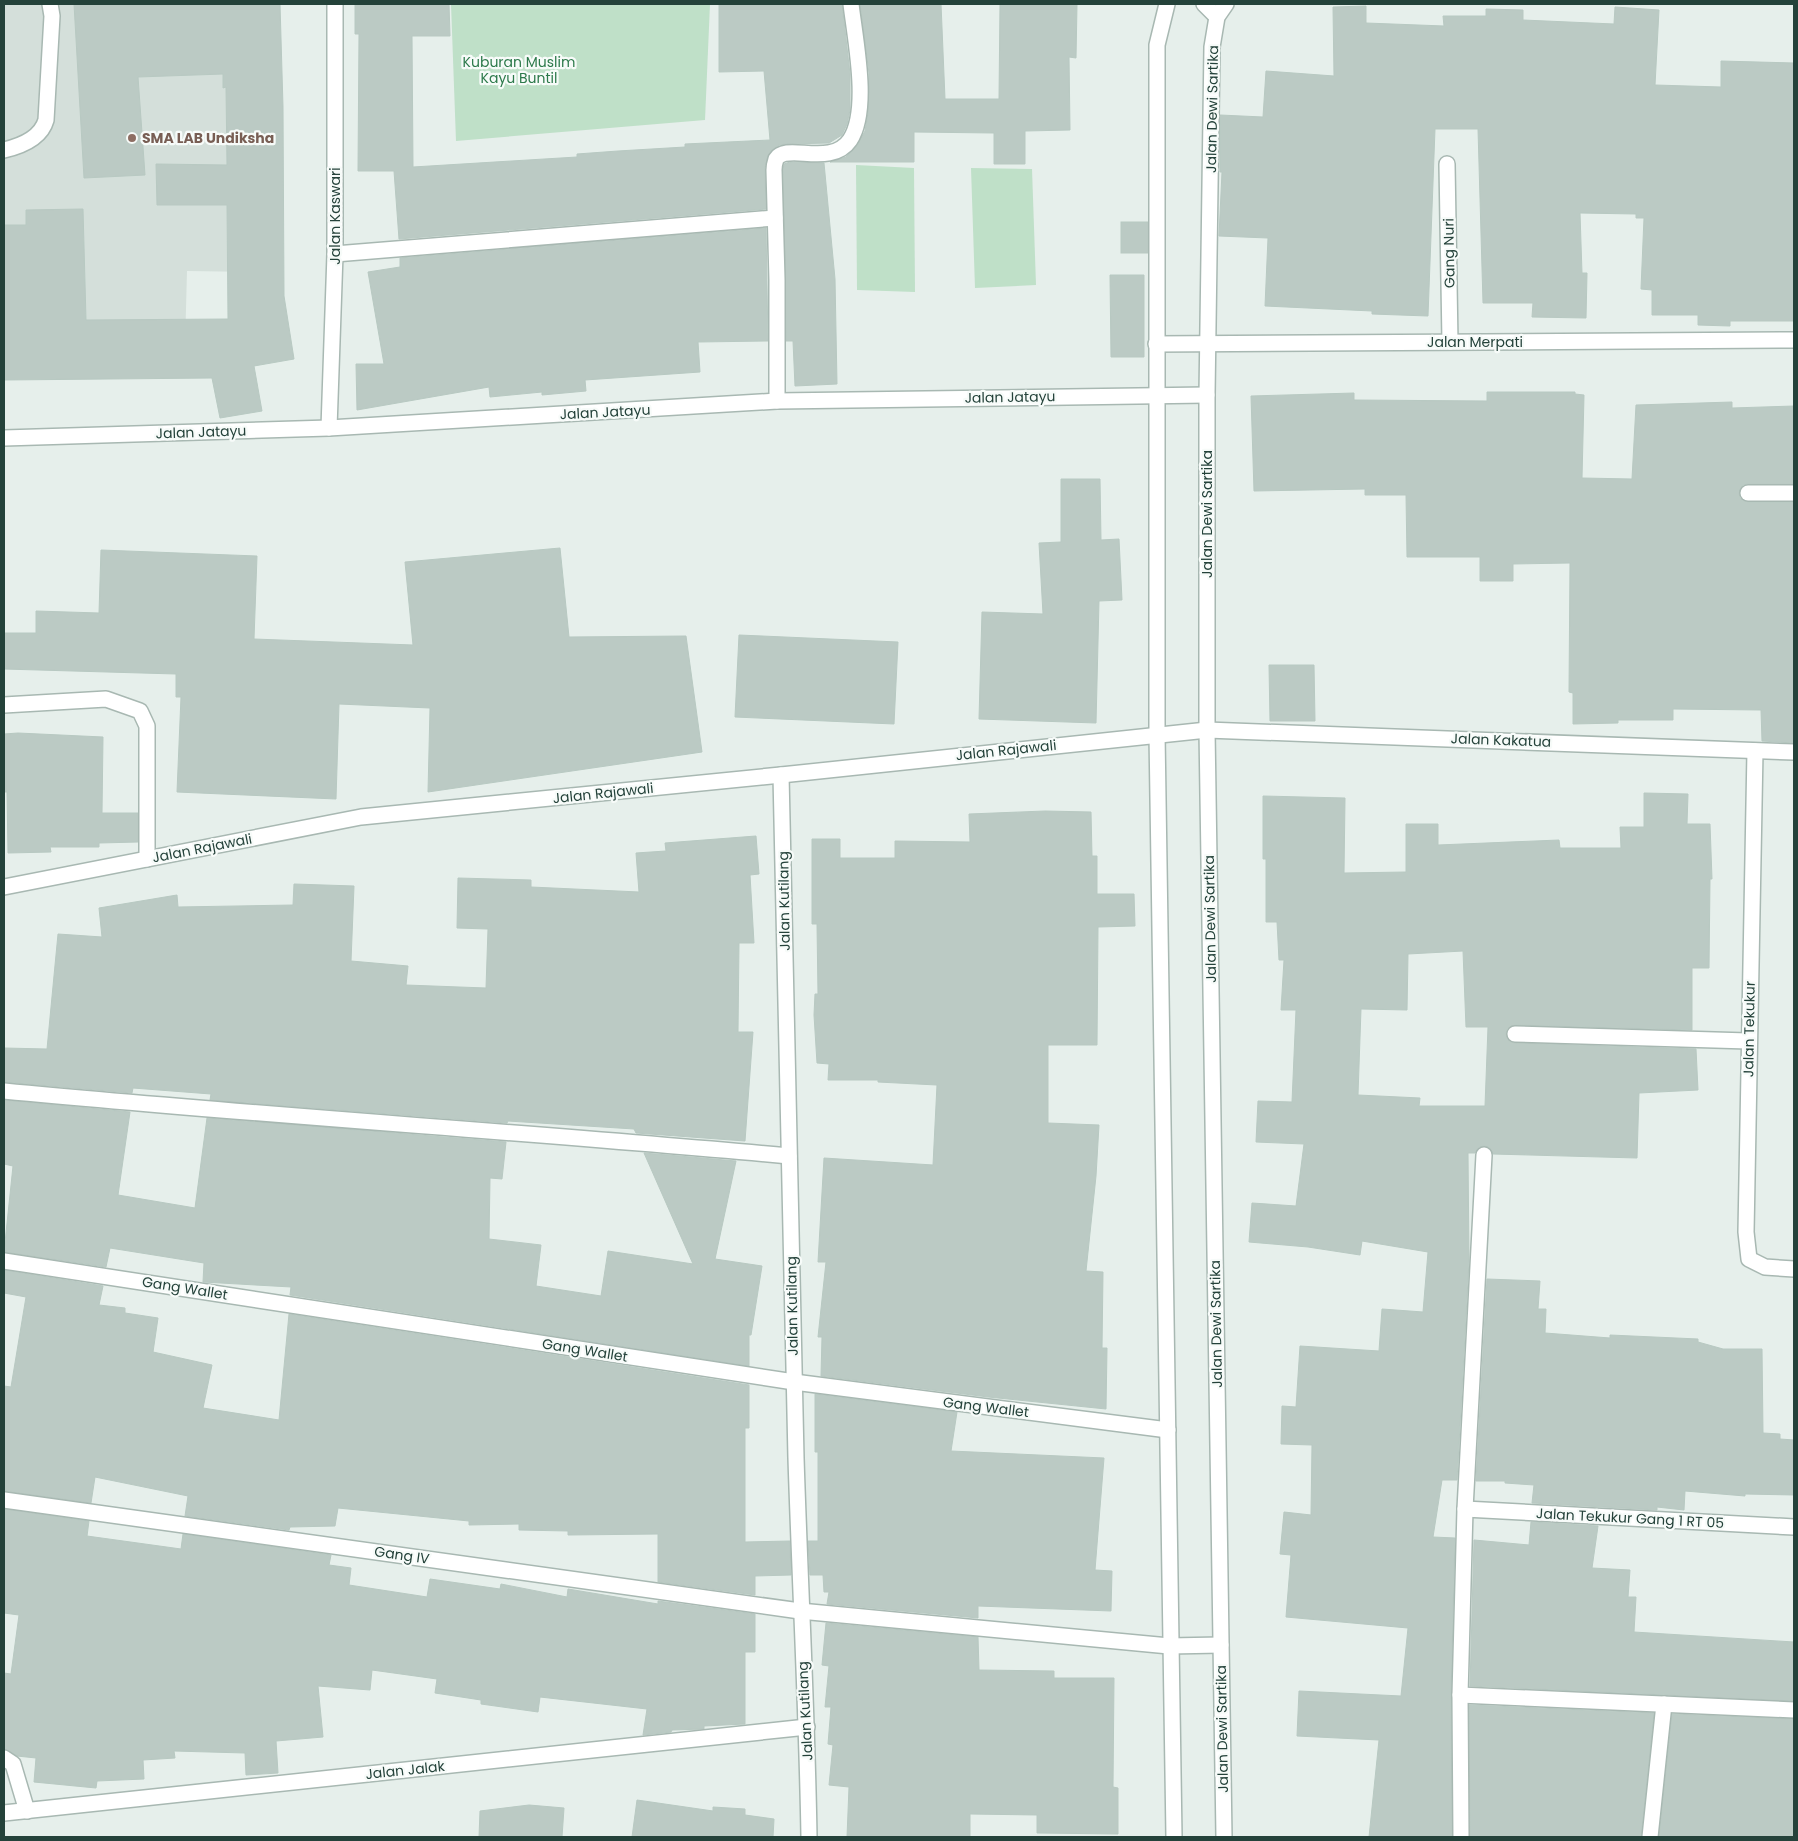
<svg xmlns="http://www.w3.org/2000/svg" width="1798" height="1841" font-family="Poppins,sans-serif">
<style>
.built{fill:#d4dfda}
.green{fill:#bfe0c8}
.building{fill:#bbcac4;stroke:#b8c9c2;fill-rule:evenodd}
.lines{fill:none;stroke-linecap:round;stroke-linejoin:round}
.minor-casing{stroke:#a8b8b2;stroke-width:18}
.minor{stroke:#fff;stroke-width:15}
.education-dot{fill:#8d6e63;stroke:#f7fbf9;stroke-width:2}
.labels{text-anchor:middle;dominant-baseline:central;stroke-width:4.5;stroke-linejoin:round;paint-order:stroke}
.park-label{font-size:14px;fill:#2d7a4b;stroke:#f7fbf9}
.street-label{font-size:14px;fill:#24423a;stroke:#f7fbf9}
.education-label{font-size:14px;font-weight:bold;fill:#785e54;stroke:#f7fbf9;text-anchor:start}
</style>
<rect width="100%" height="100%" fill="#e6efeb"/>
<path class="built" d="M4,4H262L257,272L187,271L185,346L4,342Z"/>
<g class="green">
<path d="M451,4H710L705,120L456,141Z"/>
<path d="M856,165L914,168L915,292L857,290Z"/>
<path d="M971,168L1032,169L1036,285L975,288Z"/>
</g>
<g class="building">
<path d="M74,4H280L283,107L284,296L294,359L254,366L262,411L220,418L212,378L4,380V225H26V210L83,209L86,320L228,319L227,205H157L156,164L227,165L226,87L223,88V74L138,77L145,175L84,178Z"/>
<path d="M355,4H449L450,36H412L413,167L577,157V154L618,151L685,147V144L770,140L764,71L719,72V4H842L850,74V110L847,124L842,135L829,143L787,144L779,145L770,152L765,168L766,209L399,239L394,171H358L359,34H355Z"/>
<path d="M860,4H941L945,99H999L1000,4H1077L1076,58L1069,57L1070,130L1025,131V164H994V133L914,132V162H830L846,157L857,146L865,131L868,113L869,73Z"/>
<path d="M1366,6V23L1444,26L1443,16H1486V9L1523,10V20L1614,24L1615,7L1659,10L1655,85L1721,87V61L1794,63V321H1730V326L1698,325V315H1652V290L1641,289L1644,218H1636V214L1580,213L1582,273H1587L1586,318L1532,317L1533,303H1483L1478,129H1435L1428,316L1372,314V311L1265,306L1268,238L1219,236L1222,172H1220V115L1263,117L1266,71L1334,76L1333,7Z"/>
<path d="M790,162L824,163L835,279L837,384L795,386L793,341H786L783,170L784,164Z"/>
<rect x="1121" y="222" width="27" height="31"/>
<path d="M766,228L768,341L698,342L700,372L585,380L586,391L542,395V392L490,397L489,387L357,410L356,364H384L368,272L400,267V258Z"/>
<path d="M1110,275H1144V357H1111Z"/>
<path d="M1487,392H1575V394L1584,395L1582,478L1632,479L1636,405L1732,402V408L1794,406V484H1748L1743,485L1739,493L1740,498L1748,502H1794V743L1762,741L1761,710L1673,709V720H1618V723L1573,724V693L1569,692L1570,563L1513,564V581H1480V557H1407L1406,495H1365V489L1254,491L1251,396L1354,393V400L1487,401Z"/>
<path d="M1061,479H1100L1101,540L1119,539L1122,600L1099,601L1096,723L979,719L982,612L1043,614L1039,543L1061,542Z"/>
<path d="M560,548L569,637L686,636L702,752L428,792L430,708L339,704L336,799L177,792L181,697H176V674L4,669V633H36V611L99,613L101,550L257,556L254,639L413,645L405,562Z"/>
<path d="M739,635L898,642L894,724L735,717Z"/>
<path d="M1269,665H1314L1315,721H1270Z"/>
<path d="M18,733L103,737L102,813H138V842L99,843V847H50L51,852L8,853L7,792H4V734Z"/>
<path d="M1644,793L1688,794L1687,824H1710L1712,879H1710L1709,968H1692V1030L1515,1025L1507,1029L1506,1034L1510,1042L1515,1043L1696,1049L1698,1090L1639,1093L1637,1158L1493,1154L1489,1147L1484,1146L1479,1147L1475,1153H1468L1469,1261L1457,1480H1442L1433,1537L1455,1538L1451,1695L1452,1837H1369L1379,1740L1297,1736L1299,1691L1401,1696L1408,1628L1286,1617L1291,1555L1280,1554L1284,1512L1311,1515L1312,1445L1281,1444L1282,1406L1296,1407L1300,1346L1379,1351L1382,1309L1423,1312L1428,1252L1362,1241L1360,1255L1308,1247L1249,1242L1252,1203L1296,1206L1304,1144L1256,1142L1258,1101L1292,1102L1296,1010H1281L1284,960H1279L1277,922H1266V859H1263V796L1345,798L1344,873L1406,872V824H1438V845L1559,840L1560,848H1621L1620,827H1644ZM1463,951L1466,1027H1488L1485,1106H1419L1420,1098L1358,1095L1361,1009L1407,1010L1408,954Z"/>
<path d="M1045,811L1091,812L1092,856H1097V894H1134L1135,926L1098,927L1097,1045H1048V1123L1099,1125L1096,1176L1086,1271L1103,1272L1102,1348H1107L1106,1409L988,1397L821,1376L822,1337H818L826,1262H818L824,1158L933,1165L937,1085L878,1082V1080H828L829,1064L817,1063L814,1015L815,994H818L817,924H812V839H840V858H895V841L970,842L969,814Z"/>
<path d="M756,836L759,874L750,875L754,943H739L738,1032H753L745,1141L636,1133L634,1129L508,1121L507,1123L210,1100L211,1094L133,1088L132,1093L4,1082V1048L47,1049L58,934L102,937L99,908L177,895L178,907L293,905L294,884L354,886L351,961L408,966L406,985L486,988L488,929L457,928L458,878L531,880V887L639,892L636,853L666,851L665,843Z"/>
<path d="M4,1100L130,1112L118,1195L195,1208L207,1118L506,1142L502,1179L490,1178L489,1239L541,1245L536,1286L601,1296L608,1251L693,1264L644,1153L736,1161L715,1259L762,1266L751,1335H749V1366L290,1295L291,1287L203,1282L204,1263L110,1248L106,1267L4,1252L13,1166L4,1164Z"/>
<path d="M4,1270L103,1286L99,1305L125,1308V1313L158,1318L153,1352L212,1365L203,1408L279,1420L289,1314L749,1385V1428H745V1542L790,1541L791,1575L755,1576V1595L658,1582V1534L568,1535V1531L519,1530V1524L469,1525V1521L338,1508L335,1526L290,1527L289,1530L185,1516L188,1496L95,1477L91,1503L4,1491V1386L11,1387L26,1297L4,1293Z"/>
<path d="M1487,1279L1540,1281L1538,1309H1546L1545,1333L1610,1338V1335L1698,1339V1342L1723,1349H1762L1763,1433L1780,1434V1439L1794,1440V1495L1745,1494V1496L1685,1491L1684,1510L1657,1507V1510L1532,1503L1534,1485L1505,1483V1481H1476Z"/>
<path d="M815,1394L957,1412L951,1451L1104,1458L1095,1570L1112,1571L1111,1611L978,1606V1618L827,1604L829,1592H824L823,1575H810L808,1541H818V1452H815Z"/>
<path d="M4,1509L89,1521L87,1536L181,1549L183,1534L331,1555L329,1565L351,1568L349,1585L427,1597L430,1579L500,1589L501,1584L567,1597L568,1589L658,1604V1601L755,1614V1652H745V1724L704,1726V1729L672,1730L671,1732L643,1735L647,1709L540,1697L538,1712L481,1704V1700L435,1693L437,1679L372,1670L370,1690L318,1686L323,1737L276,1741L278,1773L246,1775L245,1753L174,1751L175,1758L143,1760L144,1779L97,1781L96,1788L34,1782L36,1758L17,1756L4,1749V1673L11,1674L19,1615L4,1613Z"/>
<path d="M1531,1522L1598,1526L1592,1568L1630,1570L1628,1597H1636L1634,1632L1794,1642V1701L1470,1686L1474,1540L1529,1545Z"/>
<path d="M826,1623L978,1637L979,1670L1054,1671V1678H1114L1113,1787L1118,1788V1834L1037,1833V1815L970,1814V1837H847L849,1787L829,1785L833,1745L828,1744L831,1707H825L829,1666L822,1665Z"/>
<path d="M1469,1705L1654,1713L1641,1837H1470Z"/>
<path d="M1672,1714L1794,1719V1837H1659Z"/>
<path d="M637,1800L713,1811V1807L745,1809V1815L774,1819L773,1837H632Z"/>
<path d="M529,1805L564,1808L562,1837H479L480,1811Z"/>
</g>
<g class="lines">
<defs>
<g id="minor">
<path d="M1167,4L1157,45V734L1174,1837"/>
<path d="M1204,4L1217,17"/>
<path d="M4,150C21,146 41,138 46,120L52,16L50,4"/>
<path d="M1447,164L1450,342"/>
<path d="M335,254L775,218"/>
<path d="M1156,344L1794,340"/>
<path d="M777,401V280L774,170C774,167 775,162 776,159C786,142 831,168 850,140C870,110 855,39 851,4"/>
<path d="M329,428L335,254V4"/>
<path d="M4,438L329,428L777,401L1207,395"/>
<path d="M1748,493H1794"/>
<path d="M4,705L106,699L140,711L147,726V859"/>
<path d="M1755,751L1746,1232L1749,1259L1765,1267L1794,1269"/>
<path d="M781,775C786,1003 789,1231 796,1458C800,1585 807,1711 809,1837"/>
<path d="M4,887L361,817L781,775L1207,730L1794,752"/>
<path d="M1515,1034L1748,1041"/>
<path d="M4,1091C265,1116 528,1132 789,1156"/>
<path d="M4,1261L794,1382L1168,1430"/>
<path d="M4,1500L800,1611L1169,1646L1221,1645"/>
<path d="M1465,1509L1794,1527"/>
<path d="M1460,1695L1794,1710"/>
<path d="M4,1758L13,1764L27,1811"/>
<path d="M4,1813L807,1727"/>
<path d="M1224,1837L1207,730V395L1212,47L1217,17L1226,4"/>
<path d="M1461,1837L1460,1695L1465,1509L1484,1155"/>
<path d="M1650,1837L1664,1704"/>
</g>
</defs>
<use href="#minor" class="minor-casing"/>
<use href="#minor" class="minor"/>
</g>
<circle class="education-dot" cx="132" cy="138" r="5"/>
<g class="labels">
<g class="park-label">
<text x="519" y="62">Kuburan Muslim<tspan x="519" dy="16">Kayu Buntil</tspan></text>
</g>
<g class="street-label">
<text transform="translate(1212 109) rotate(-89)">Jalan Dewi Sartika</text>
<text transform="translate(335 216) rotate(-90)">Jalan Kaswari</text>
<text transform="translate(1449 253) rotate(-91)">Gang Nuri</text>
<text x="1475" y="342">Jalan Merpati</text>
<text transform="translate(1010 397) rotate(-1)">Jalan Jatayu</text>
<text transform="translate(605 412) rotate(-3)">Jalan Jatayu</text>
<text transform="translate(201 432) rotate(-2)">Jalan Jatayu</text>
<text transform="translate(1207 514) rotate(-90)">Jalan Dewi Sartika</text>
<text transform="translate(1501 740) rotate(2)">Jalan Kakatua</text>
<text transform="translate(1006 750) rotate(-6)">Jalan Rajawali</text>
<text transform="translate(603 793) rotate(-6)">Jalan Rajawali</text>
<text transform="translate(202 848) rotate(-11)">Jalan Rajawali</text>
<text transform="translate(784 901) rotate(-91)">Jalan Kutilang</text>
<text transform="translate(1210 919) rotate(-91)">Jalan Dewi Sartika</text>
<text transform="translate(1749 1029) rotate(-89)">Jalan Tekukur</text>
<text transform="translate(185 1288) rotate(9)">Gang Wallet</text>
<text transform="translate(792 1306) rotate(-91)">Jalan Kutilang</text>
<text transform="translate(1216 1324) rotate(-91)">Jalan Dewi Sartika</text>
<text transform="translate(585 1350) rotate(9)">Gang Wallet</text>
<text transform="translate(986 1407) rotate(7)">Gang Wallet</text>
<text transform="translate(1630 1518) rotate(3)">Jalan Tekukur Gang 1 RT 05</text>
<text transform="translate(402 1555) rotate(8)">Gang IV</text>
<text transform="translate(805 1711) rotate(-93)">Jalan Kutilang</text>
<text transform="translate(1222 1729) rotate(-91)">Jalan Dewi Sartika</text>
<text transform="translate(405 1770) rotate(-6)">Jalan Jalak</text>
</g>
<g class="education-label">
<text x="142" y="138">SMA LAB Undiksha</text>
</g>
</g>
<rect width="1798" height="1841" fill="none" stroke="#24423a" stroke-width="10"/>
</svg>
